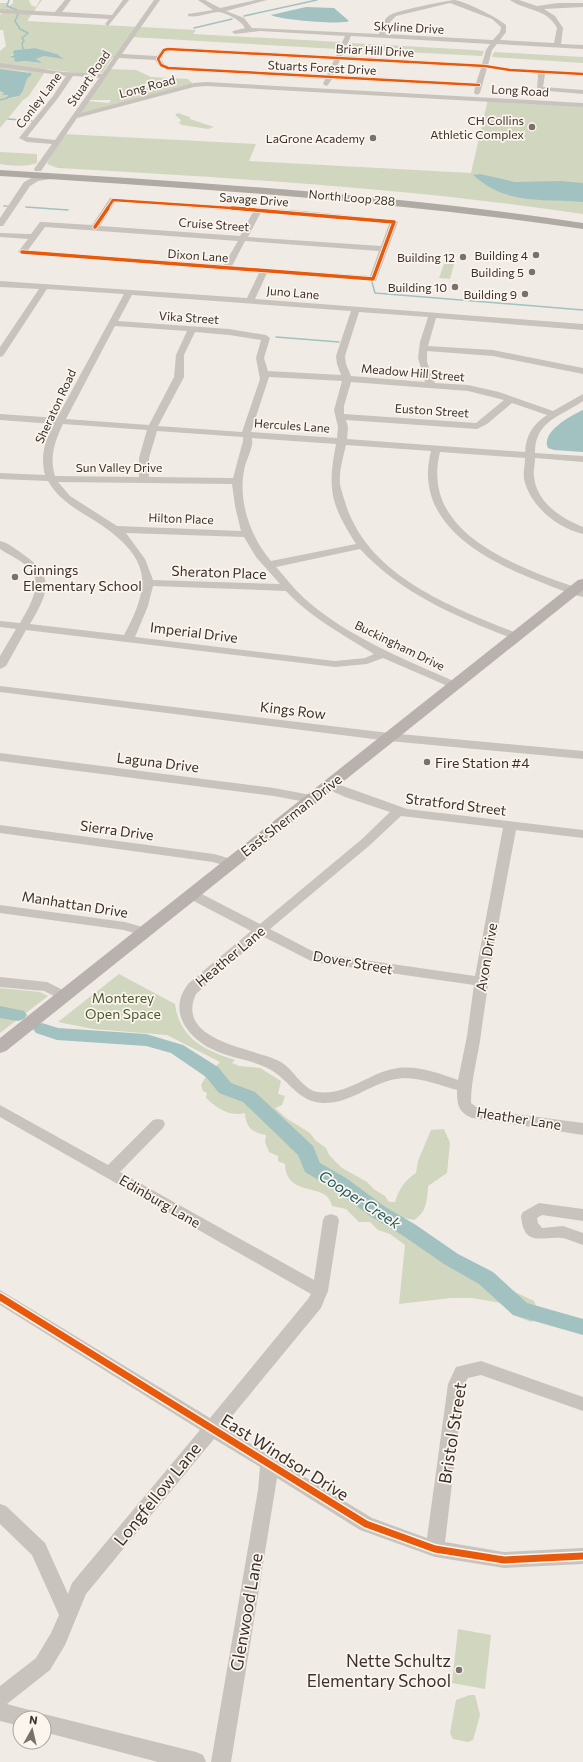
<svg xmlns="http://www.w3.org/2000/svg" width="583" height="1762" font-family="Commissioner,sans-serif">
<style>
.green{fill:#d1d6bf;fill-rule:evenodd}
.water{fill:#a1c2c1}
.lines{fill:none;stroke-linecap:round;stroke-linejoin:round}
.stream{stroke:#a1c2c1;stroke-width:1.5}
.river{fill:#a1c2c1;fill-rule:evenodd}
.minor{fill:#c9c3be;fill-rule:evenodd}
.major{fill:#b8b1ad;fill-rule:evenodd}
.highway{fill:#afaaa4;fill-rule:evenodd}
.cycleway-far2-casing{stroke:#fbf5ee;stroke-width:4}
.cycleway-far1-casing{stroke:#fbf5ee;stroke-width:5}
.cycleway-casing{stroke:#fbf5ee;stroke-width:10}
.cycleway-far2{stroke:#e8590c;stroke-width:2.5}
.cycleway-far1{stroke:#e8590c;stroke-width:3.5}
.cycleway{stroke:#e8590c;stroke-width:7}
.poi-dot{fill:#7a716c;stroke:#fbf5ee;stroke-width:1.5}
.labels{text-anchor:middle;dominant-baseline:central;stroke-width:3.5;stroke-linejoin:round;paint-order:stroke}
.far-street-label{font-size:12px;fill:#3b302b;stroke:#fbf5ee}
.far-poi-label{font-size:12px;fill:#3b302b;stroke:#fbf5ee;text-anchor:end}
.poi-label{font-size:14px;fill:#3b302b;stroke:#fbf5ee;text-anchor:start}
.street-label{font-size:14px;fill:#3b302b;stroke:#fbf5ee}
.park-label{font-size:14px;fill:#4a5a2e;stroke:#fbf5ee}
.water-label{font-size:15px;font-style:italic;fill:#1f5a5e;stroke:#fbf5ee}
.near-street-label{font-size:17px;fill:#3b302b;stroke:#fbf5ee}
.near-poi-label{font-size:17px;fill:#3b302b;stroke:#fbf5ee;text-anchor:end}
</style>
<rect width="100%" height="100%" fill="#f0ebe5"/>
<g class="green">
<path d="M13,0H29L31,5L36,7L40,0H42L27,21L196,30L193,34L340,42L337,49L131,37L117,58H112L102,73H76L47,69L28,97L23,100L0,128V91L4,93L2,95H8L6,99L17,97L23,91L27,79L31,74L28,72L0,69V51L6,46L3,30H0V15L4,10H0V3H7L9,6L13,3ZM35,48L57,54L63,58L44,56L36,59L40,63L25,61L16,62V58L9,57L14,54L15,50Z"/>
<path d="M350,43L474,50L484,51L482,56L347,49Z"/>
<path d="M494,52L583,57V63L492,57Z"/>
<path d="M109,69L136,70L151,77L188,79L194,85L77,116L87,101L109,103L111,100H88Z"/>
<path d="M488,99L583,105V214C409,188 233,178 58,168L47,164L57,142L63,134L256,144L249,161L471,173Z"/>
<path d="M178,113L190,117V119L214,127L208,129L182,125L179,123L181,120L175,115Z"/>
<path d="M0,152L37,154V163C25,167 13,166 0,164Z"/>
<path d="M444,264H454L450,279L439,278Z"/>
<path d="M119,974L175,1004C180,1039 204,1050 235,1060L232,1063L239,1066L260,1068L281,1081L278,1094L285,1096L282,1105L275,1108L286,1118L310,1133L315,1140L326,1148L329,1155L342,1168L367,1182L375,1190L385,1196L389,1202H395C399,1189 405,1180 416,1173L418,1161L431,1130L444,1129L450,1143L447,1173L428,1186C427,1200 427,1212 414,1220L404,1218L394,1224L424,1241L484,1285H500L534,1301L540,1317L531,1322L516,1316L501,1303L472,1298H451L399,1304L405,1245L390,1234L378,1230L370,1222H359L346,1209L332,1206C328,1181 286,1199 285,1164L278,1161V1156L269,1152L265,1142L266,1135C252,1132 246,1128 245,1113C229,1117 217,1108 206,1098L207,1093L203,1091L201,1085L205,1078L220,1062L167,1035L93,1029L58,1022Z"/>
<path d="M0,988L40,992L48,996L0,1033Z"/>
<path d="M458,1629L491,1635L485,1689L452,1683Z"/>
<path d="M470,1695H475L480,1715L473,1740L468,1742L453,1739L450,1733L456,1700Z"/>
</g>
<g class="water">
<path d="M306,7L334,8L349,21C342,25 280,20 271,15Z"/>
<path d="M35,48L57,54L64,59L44,56L36,59L42,63H41L25,61L16,62L14,60L15,58L9,57L14,55L13,52L15,50Z"/>
<path d="M0,69L31,73L32,74L27,79L23,91L19,96L6,99L8,95H2L4,93L0,91Z"/>
<path d="M480,174L515,182L561,181L583,183V202C541,198 508,206 473,175Z"/>
<path d="M583,410V452L554,450L548,448C540,432 572,415 583,410Z"/>
</g>
<g class="lines">
<g class="stream">
<path d="M9,0L7,6L17,10"/>
<path d="M18,14L15,21L20,29L28,33L22,38L24,41L22,43L23,49L27,51"/>
<path d="M244,16L317,0"/>
<path d="M194,28L232,19"/>
<path d="M0,100L7,98"/>
<path d="M8,119L32,121"/>
<path d="M4,206H7"/>
<path d="M26,207L68,210"/>
<path d="M372,282L375,293L583,310"/>
<path d="M276,337L339,342"/>
</g>
<g class="river">
<path d="M0,1006L24,1011L27,1015L24,1019L18,1021L0,1018Z"/>
<path d="M42,1023L58,1028L146,1034L183,1045L218,1067L231,1083L255,1092L313,1146L320,1163L346,1178L384,1206L416,1225L458,1254L493,1272L527,1303L583,1319V1335L513,1315L479,1284L444,1264L402,1235L370,1216L332,1188L305,1172L298,1155L243,1102L219,1093L206,1077L171,1053L146,1046L57,1040L36,1033L33,1029L36,1025Z"/>
</g>
<g class="minor">
<path d="M65,0H71L62,12L112,15L123,0H129L108,26L105,24L109,19L0,13V9L55,12Z"/>
<path d="M154,0H160L122,54L157,56L162,49L168,47L336,56L345,36L260,31L235,34L232,32L233,31L245,28C242,21 227,13 219,12C209,12 199,18 188,16V14L213,10L198,0H205L220,8L256,0H267L226,11L244,18L252,28L379,34C382,26 384,17 392,14C401,10 448,0 455,0C466,2 495,16 506,25V32L500,40L554,43L557,28C547,8 525,11 510,0H519L537,6L558,3H583V7L544,9L555,16L563,28L561,44L583,45V49L497,44L492,50L488,65L510,68L583,72V76L545,74L543,87L583,90V94L537,90L538,74L487,68L480,93L477,95L474,93L475,87L332,79L328,85L326,86L323,84L325,79L168,70L159,66L155,60L119,58L81,113L194,83L206,82L583,103V107L206,86L194,87L77,118L41,171H35L34,169L52,144L27,142L19,138L53,96L66,76L0,67V63L64,72L102,74ZM450,3L492,19L501,27L500,32L493,40L385,34L390,22L396,16ZM351,36L490,44L486,50L482,64L342,56ZM166,51H168L334,60L327,75L169,66L164,64L161,59ZM340,60L481,68L476,83L333,75ZM73,76L99,78L55,140L27,137L58,98Z"/>
<path d="M54,174L58,176L57,178L38,181L30,186L3,226H0V218L24,182L33,177Z"/>
<path d="M110,198L304,211L394,220L398,222L376,281L267,273L255,299L583,324V330L436,318L428,346L493,350L583,368V374L493,356L427,351V362L435,383L468,385L499,392L553,411L583,394V401C562,416 536,420 535,451V453L583,456V462L535,458C535,465 533,471 534,477C537,503 561,518 583,527V534C557,528 530,506 524,479C523,472 525,465 525,458L440,452C419,536 522,568 583,590V597C569,594 556,588 543,583C486,561 412,524 431,451L346,445C343,458 339,471 340,484C341,491 344,498 346,505C370,578 454,608 519,634L521,636L519,638H511C455,616 402,594 360,549L276,567C285,577 294,589 305,599C346,636 408,661 458,683L460,685L458,687H450L383,658L367,664L335,667L26,630L6,666L0,669V656L16,629L0,627V621L20,623C28,609 45,583 29,568C21,560 9,555 0,549V541C9,543 17,550 24,555C57,577 47,595 30,624L124,635C132,620 140,604 142,587C146,553 110,530 87,516C72,507 57,497 48,481L0,479V473L45,475C40,456 45,440 54,424L0,420V414L57,418L124,294L47,289L3,356L0,357V347L39,289L0,287V281L247,298L259,273L22,254L18,252L28,239L0,237V233L31,234L40,222H43L92,225ZM115,202L253,212L240,236L100,226ZM261,212L389,224L381,246L248,237ZM45,227L238,241L224,265L28,250ZM245,241L379,251L370,276L232,266ZM132,295L351,311L336,356L337,364L341,375L268,371L264,358L270,338L266,335L229,329L118,321ZM359,312L428,317L420,342L418,358L425,382L351,376L346,364L345,356ZM115,326L187,331L176,355L174,377L149,425L66,419ZM195,332L229,335L261,340L256,358L260,379L242,432L158,426L184,377V355ZM269,377L342,381L334,410L338,427L337,438L251,432ZM351,382L468,391L504,400L476,423L344,414V406ZM512,403L547,415C533,424 526,435 525,452L347,439L348,427L346,420L477,429L487,424ZM63,424L147,430L139,458V477L55,476C49,457 55,441 63,424ZM157,431L243,437V441L233,478L149,477V458ZM252,438L336,444C327,491 331,504 356,544L271,561C251,538 238,502 244,471C245,461 254,448 252,438ZM58,482L232,484L235,506L241,531L117,526L70,496ZM126,533L244,537L256,557L280,584L153,580L145,559ZM153,586L286,591C311,618 344,635 374,654L365,658L335,661L135,637L148,606Z"/>
<path d="M0,686L389,733L583,751V759L389,741L0,692Z"/>
<path d="M0,753L274,788L311,795L317,799L311,803L274,796L0,761Z"/>
<path d="M329,781L407,809L583,830V838L516,830C503,898 490,965 481,1034C478,1057 471,1079 471,1103L479,1109L583,1123V1135L472,1118C458,1112 457,1104 457,1090C436,1084 413,1074 391,1080C368,1086 348,1104 323,1103C298,1102 290,1081 271,1070C254,1060 234,1059 216,1051C188,1039 166,1011 189,983L251,931L186,897L184,894L186,891H196L260,924L362,839L390,812L345,797L325,788L323,785L325,782ZM401,816L503,828L475,976L316,953L270,929L370,845ZM262,936L313,962L474,985L467,1036L458,1080C438,1073 415,1064 393,1069C368,1074 345,1096 318,1092C303,1090 294,1070 281,1062C256,1048 174,1042 196,994Z"/>
<path d="M0,825L214,854L235,860L236,863L235,866L230,867L213,862L0,833Z"/>
<path d="M0,905L125,922L149,929L151,932L149,935L144,936L124,930L0,913Z"/>
<path d="M0,977L47,982L69,993L71,996L69,999L64,1001L44,991L0,987Z"/>
<path d="M0,1105L108,1165L153,1120L158,1119L163,1120L165,1124L163,1128L120,1172L314,1280L323,1220L325,1216L331,1214L337,1216L339,1220L328,1291L321,1308L223,1427L372,1518L427,1538L448,1384L456,1367L481,1361L583,1397V1411L481,1375L468,1378L464,1384L445,1542L504,1552L583,1548V1564L504,1568L435,1557L360,1530L277,1478L231,1762H211L258,1490L260,1467L214,1439L86,1594L65,1645L50,1670L7,1704L33,1711L36,1718H20V1726L0,1721V1686L36,1658L51,1633L59,1615L32,1555L0,1524V1504L6,1506L45,1543L68,1594L72,1583L200,1430L0,1305V1290L210,1418L308,1299L311,1294L0,1117Z"/>
<path d="M539,1203L583,1209V1221L542,1215L537,1218L538,1223L542,1228L563,1226L583,1233V1245C577,1243 569,1239 562,1238C542,1236 524,1248 521,1216L523,1212Z"/>
<path d="M44,1714L196,1752L203,1755L206,1762H158L44,1732V1718H36Z"/>
</g>
<path class="major" d="M583,579V590L6,1051L0,1053V1038L578,580Z"/>
<path class="highway" d="M0,170C195,182 390,194 583,223V229C390,201 195,188 0,176Z"/>
<defs>
<g id="cycleway-far2">
<path d="M479,85L168,68L161,65L158,59L164,50L168,49L485,66L510,70L583,74"/>
<path d="M107,209L113,200L246,209"/>
</g>
<g id="cycleway-far1">
<path d="M95,227L108,208"/>
<path d="M22,252L373,279L394,222L232,208"/>
</g>
<path id="cycleway" d="M0,1297L366,1524L435,1549L504,1560L583,1556"/>
</defs>
<use href="#cycleway-far2" class="cycleway-far2-casing"/>
<use href="#cycleway-far1" class="cycleway-far1-casing"/>
<use href="#cycleway" class="cycleway-casing"/>
<use href="#cycleway-far2" class="cycleway-far2"/>
<use href="#cycleway-far1" class="cycleway-far1"/>
<use href="#cycleway" class="cycleway"/>
</g>
<g class="poi-dot">
<circle cx="532" cy="127" r="4"/>
<circle cx="373" cy="138" r="4"/>
<circle cx="536" cy="255" r="4"/>
<circle cx="463" cy="257" r="4"/>
<circle cx="532" cy="272" r="4"/>
<circle cx="455" cy="287" r="4"/>
<circle cx="525" cy="294" r="4"/>
<circle cx="15" cy="577" r="4"/>
<circle cx="427" cy="762" r="4"/>
<circle cx="459" cy="1670" r="4"/>
</g>
<g class="labels">
<g class="far-street-label">
<text transform="translate(409 27) rotate(3)">Skyline Drive</text>
<text transform="translate(375 50) rotate(3)">Briar Hill Drive</text>
<text transform="translate(322 67) rotate(3)">Stuarts Forest Drive</text>
<text transform="translate(88 78) rotate(-55)">Stuart Road</text>
<text transform="translate(147 86) rotate(-15)">Long Road</text>
<text transform="translate(520 90) rotate(3)">Long Road</text>
<text transform="translate(38 100) rotate(-53)">Conley Lane</text>
<text transform="translate(352 197) rotate(5)">North Loop 288</text>
<text transform="translate(254 199) rotate(4)">Savage Drive</text>
<text transform="translate(214 224) rotate(4)">Cruise Street</text>
<text transform="translate(198 255) rotate(4)">Dixon Lane</text>
<text transform="translate(293 292) rotate(5)">Juno Lane</text>
<text transform="translate(189 317) rotate(4)">Vika Street</text>
<text transform="translate(413 372) rotate(5)">Meadow Hill Street</text>
<text transform="translate(55 406) rotate(-65)">Sheraton Road</text>
<text transform="translate(432 410) rotate(4)">Euston Street</text>
<text transform="translate(292 425) rotate(4)">Hercules Lane</text>
<text x="119" y="467">Sun Valley Drive</text>
<text transform="translate(181 518) rotate(2)">Hilton Place</text>
<text transform="translate(400 645) rotate(26)">Buckingham Drive</text>
</g>
<g class="far-poi-label">
<text x="524" y="120">CH Collins<tspan x="524" dy="14">Athletic Complex</tspan></text>
<text x="365" y="138">LaGrone Academy</text>
<text x="528" y="255">Building 4</text>
<text x="455" y="257">Building 12</text>
<text x="524" y="272">Building 5</text>
<text x="447" y="287">Building 10</text>
<text x="517" y="294">Building 9</text>
</g>
<g class="poi-label">
<text x="23" y="569">Ginnings<tspan x="23" dy="16">Elementary School</tspan></text>
<text x="435" y="762">Fire Station #4</text>
</g>
<g class="street-label">
<text transform="translate(219 572) rotate(2)">Sheraton Place</text>
<text transform="translate(194 632) rotate(7)">Imperial Drive</text>
<text transform="translate(293 710) rotate(7)">Kings Row</text>
<text transform="translate(158 762) rotate(7)">Laguna Drive</text>
<text transform="translate(456 804) rotate(7)">Stratford Street</text>
<text transform="translate(291 815) rotate(-38)">East Sherman Drive</text>
<text transform="translate(117 830) rotate(8)">Sierra Drive</text>
<text transform="translate(75 904) rotate(9)">Manhattan Drive</text>
<text transform="translate(230 956) rotate(-40)">Heather Lane</text>
<text transform="translate(486 957) rotate(-80)">Avon Drive</text>
<text transform="translate(353 962) rotate(10)">Dover Street</text>
<text transform="translate(519 1118) rotate(9)">Heather Lane</text>
<text transform="translate(160 1201) rotate(30)">Edinburg Lane</text>
</g>
<g class="park-label">
<text x="123" y="997">Monterey<tspan x="123" dy="16">Open Space</tspan></text>
</g>
<g class="water-label">
<text transform="translate(360 1199) rotate(33)">Cooper Creek</text>
</g>
<g class="near-street-label">
<text transform="translate(452 1433) rotate(-81)">Bristol Street</text>
<text transform="translate(285 1457) rotate(32)">East Windsor Drive</text>
<text transform="translate(157 1494) rotate(-51)">Longfellow Lane</text>
<text transform="translate(246 1612) rotate(-80)">Glenwood Lane</text>
</g>
<g class="near-poi-label">
<text x="451" y="1660">Nette Schultz<tspan x="451" dy="20">Elementary School</tspan></text>
</g>
</g>
<g transform="translate(32 1730) rotate(8)"><circle r="19" fill="#fbf5ee" stroke="#aea6a0"/>
<path d="M0-3L7 15L0 10L-7 15Z" fill="#7a716c"/>
<text y="-6" font-size="11" font-weight="bold" text-anchor="middle" fill="#3b302b">N</text>
</g>
</svg>
